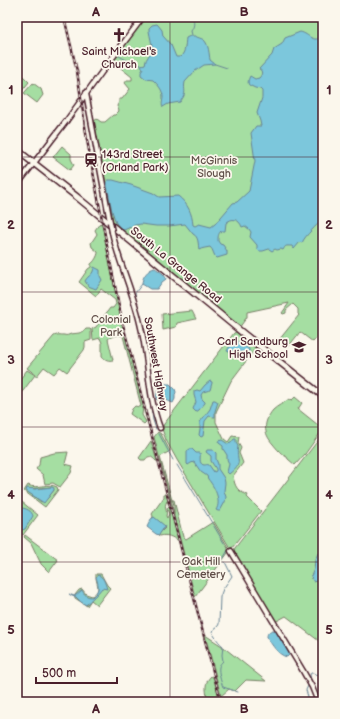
<svg xmlns="http://www.w3.org/2000/svg" width="340" height="719" font-family="'Balsamiq Sans',sans-serif">
<style>
.green{fill:#a5dea2;stroke:#787e66;fill-rule:evenodd}
.water{fill:#7cc7dc;stroke:#688495}
.lines{fill:none;stroke-linecap:round;stroke-linejoin:round}
.stream{stroke:#688495;stroke-width:1}
.major-casing{stroke:#4a1f2b;stroke-width:7}
.highway-casing{stroke:#4a1f2b;stroke-width:8}
.major{stroke:#fbf7ec;stroke-width:4}
.highway{stroke:#fbf7ec;stroke-width:5}
.rail-casing{stroke:#4a1f2b;stroke-width:2.5}
.rail{stroke:#fbf7ec;stroke-width:1;stroke-dasharray:3;stroke-linecap:butt}
.major-bridge-casing{stroke:#4a1f2b;stroke-width:7;stroke-linecap:butt}
.major-bridge{stroke:#fbf7ec;stroke-width:4}
.grid{fill:none;stroke:#4a1f2b;stroke-width:1;stroke-opacity:0.55}
.labels{text-anchor:middle;dominant-baseline:central;stroke-width:3.5;stroke-linejoin:round;paint-order:stroke}
.poi-label{font-size:11px;fill:#4a1f2b;stroke:#fbf7ec}
.park-label{font-size:11px;fill:#614f49;stroke:#fbf7ec}
.street-label{font-size:11px;fill:#4a1f2b;stroke:#fbf7ec}
.neatline{fill:none;stroke:#4a1f2b;stroke-width:1.5}
.grid-label{font-size:13px;text-anchor:middle;font-weight:bold;fill:#4a1f2b}
</style>
<rect width="100%" height="100%" fill="#fbf7ec"/>
<filter id="ink" filterUnits="userSpaceOnUse"><feTurbulence type="fractalNoise" baseFrequency=".025" numOctaves="2"/><feDisplacementMap in="SourceGraphic" scale="8" xChannelSelector="R" yChannelSelector="G"/><feConvolveMatrix kernelMatrix="1 2 1 2 8 2 1 2 1" color-interpolation-filters="sRGB"/></filter>
<g filter="url(#ink)">
<g class="green">
<path d="M145,17H323V337L319,335L313,342L300,332L288,347L279,340L299,315L298,314V309L293,304L286,310V313L283,314L282,313L289,303L247,312V317L239,328L113,223L94,121L97,119L101,122H105L113,115H115L119,111L117,106L119,102V99H122L130,89L125,83L127,80H132V77L112,61Z"/>
<path d="M17,70L29,82L21,92L17,100Z"/>
<path d="M33,83L41,89L43,95L37,103L24,93Z"/>
<path d="M62,146L71,154V159L74,165L70,170L53,157Z"/>
<path d="M100,223L101,224V223L102,224L121,318L150,431L143,407L142,415L146,422L144,424L130,414L132,409L135,406L139,407L141,406L123,336C120,334 111,336 108,339L113,360C109,361 105,360 102,356V343L100,338L93,340L92,329L96,327L110,308H113L116,304L115,300L101,289L96,296L79,282L88,269L91,267V264C94,262 98,256 98,252L92,247L91,243L97,234L95,230Z"/>
<path d="M192,311L196,319L177,323L176,327L163,330L162,314Z"/>
<path d="M86,329H90L91,330V340L85,342V347L84,350L67,372L60,367L54,374L44,367L36,377V375L27,368L54,336C58,334 60,335 64,335C67,336 68,335 71,334C76,333 82,334 86,329Z"/>
<path d="M236,332L256,348L231,381L216,412V422L224,439L228,442L232,436L239,437L238,443L241,448L239,453L243,463L233,476C235,487 237,491 248,495L247,497L261,511L232,548H230L177,460L166,440L162,429L164,424L234,333Z"/>
<path d="M27,370L35,375L17,399V383Z"/>
<path d="M295,397L302,403L298,409L323,429L305,454L295,465L288,459L287,457C282,455 277,449 273,444C263,433 263,422 273,410C277,406 284,403 289,399L292,400Z"/>
<path d="M158,432L161,434L170,451L160,457L170,493L172,500H174L183,537L186,539L213,522L229,549L228,553L195,597L174,516C174,509 175,504 171,498L174,514L154,437Z"/>
<path d="M323,434V644L286,616L275,622L233,552L235,548Z"/>
<path d="M151,441L157,461H156C152,457 149,454 145,460H141L139,458Z"/>
<path d="M68,452L65,464L73,466L71,473L60,487L53,483L45,484L43,475L36,469L39,465L40,457L54,453Z"/>
<path d="M28,485C37,490 48,482 57,487L58,490L45,507L24,491ZM52,487L54,490L48,498L41,502L27,491L30,489Z"/>
<path d="M164,494H166L169,505L167,501C163,508 168,510 166,516L167,518L169,514L167,509L169,506L179,541C172,537 167,534 160,536L158,535L165,528L155,518H153L152,519L153,516L152,514L164,497Z"/>
<path d="M17,500L22,502L38,515L23,535L17,530Z"/>
<path d="M25,535L58,560L49,572L41,564L31,543L24,537Z"/>
<path d="M96,574H101L107,585L110,588L97,605L91,600L87,606L75,598V595L79,590L82,589L86,594L92,596C103,589 95,584 96,574Z"/>
<path d="M205,635L222,646L266,681L246,680L235,691L229,689L221,696Z"/>
<path d="M211,676L213,677L220,700L218,702H204L207,698C206,689 204,683 211,676Z"/>
</g>
<g class="water">
<path d="M152,25L157,24L158,25L162,30L163,36L171,45L176,57H180C186,52 185,45 186,38L190,36H195C198,38 201,38 204,40C209,45 209,54 210,60L215,64L204,65L195,71L185,82C183,91 188,92 180,102L168,104L163,107C161,103 163,101 163,97C163,90 158,85 153,80L146,79L141,75V72L143,69L141,65L145,64C146,57 151,55 152,48C152,43 150,37 149,31V28Z"/>
<path d="M300,32C310,34 312,44 323,36V218C317,226 305,235 302,243L300,242L294,249L292,246C285,246 286,245 283,250L281,249L277,250L275,249L272,251L269,249L263,251H259L257,249V245L250,237L251,232L249,229L245,226L242,227C239,219 232,217 226,223L225,231H221C218,234 218,237 218,241L220,244L223,245L227,251V255L217,258C213,256 214,250 210,247C206,248 202,248 199,250C198,244 199,237 193,234L185,224L169,226H156L141,224L135,225L124,230L121,229L116,223L112,211L107,186V182L108,180H113L131,185L153,193L159,197L178,196C188,204 192,213 193,225L195,226L199,224L211,227L215,224L233,203L237,202L249,191L255,161L251,133L256,126H261L260,121L257,113L262,98V91L260,89L255,88L249,85C247,83 249,78 250,76L255,79L259,78C262,75 263,71 259,69L272,55L274,49L282,44L285,38Z"/>
<path d="M94,267L100,270V276L102,280L96,289L88,286L85,281C89,274 93,276 94,267Z"/>
<path d="M155,268C159,271 165,274 166,279L162,282L157,289H150L142,284C142,277 148,269 155,268Z"/>
<path d="M236,341C238,341 247,347 249,349V353L247,354C241,351 240,352 235,355L227,351C228,348 233,342 236,341Z"/>
<path d="M210,381L212,382V383L210,390L203,392L201,395L202,399L205,402V403L199,410L196,412L193,409L196,402L194,395V391L197,390L200,391L205,385Z"/>
<path d="M161,382L166,384H170L175,389L176,392L175,395V399L173,403L168,401L156,399C156,397 157,396 157,394C158,389 157,386 161,382Z"/>
<path d="M213,400H215L218,402L215,411V417H214L209,416L205,421L203,436L201,437L199,435L200,429V422L210,409Z"/>
<path d="M234,439H236V443L238,446C235,462 245,461 229,474L227,472L229,464L227,459V455L223,449V446L219,443L218,441L222,440L228,444L231,443Z"/>
<path d="M190,449H192L196,453H200C201,456 198,464 204,465C206,465 207,464 209,465L214,472L216,471V469L211,461V456L206,452L207,450H213L216,453V459L218,464V469L224,478L225,483L224,491L226,497L225,502L220,511H218L216,510C222,501 214,486 208,479L207,476L201,472L194,462L191,463L188,465L187,464V451Z"/>
<path d="M52,487L54,488V490L44,503L26,491L27,488L35,489Z"/>
<path d="M21,508C26,508 32,511 33,516L25,529L22,530L17,527V510Z"/>
<path d="M154,517L165,526L159,535L156,534L147,527L151,519Z"/>
<path d="M318,553L323,555V579L314,582L312,579L311,576L314,569L315,560Z"/>
<path d="M98,575C104,577 105,583 107,589L102,588C97,595 91,599 86,605L81,602L76,597L72,596L69,594L74,596L76,595L82,590C84,594 86,597 92,597C100,590 99,587 96,577Z"/>
<path d="M273,630H275C278,635 281,640 284,645C287,649 289,650 289,655L287,657C278,655 272,645 267,637C267,633 269,631 273,630Z"/>
</g>
<g class="lines">
<g class="stream">
<path d="M192,35L191,31C194,27 195,22 192,17"/>
<path d="M119,56L130,62L141,65"/>
<path d="M215,64L227,68"/>
<path d="M136,300L135,293L142,284"/>
<path d="M133,306L135,311"/>
<path d="M136,316V317"/>
<path d="M137,319L138,324"/>
<path d="M139,326L142,343"/>
<path d="M145,364L153,420L156,429"/>
<path d="M159,434L173,460"/>
<path d="M177,465L202,506"/>
<path d="M203,508L224,543"/>
<path d="M223,559L228,550"/>
<path d="M225,562L232,576L223,589L220,597L219,624L218,626L212,631C213,635 220,644 223,646L222,655L223,661C222,662 219,665 219,667C218,672 221,682 223,687L238,692"/>
<path d="M311,680L310,675L311,673H313L317,675L319,673H322L323,675"/>
<path d="M259,701L264,702L280,699L286,702"/>
<path d="M301,702L308,697L306,690L308,686V684"/>
</g>
<defs>
<g id="major">
<path d="M86,93L110,222"/>
<path d="M17,185L67,120L101,73L143,17"/>
<path d="M112,232C119,263 133,292 140,323C149,357 147,394 160,428"/>
<path d="M231,551L303,671L312,687L318,702"/>
</g>
<path id="highway" d="M17,150L77,197L244,334L323,396"/>
</defs>
<use href="#major" class="major-casing"/>
<use href="#highway" class="highway-casing"/>
<use href="#major" class="major"/>
<use href="#highway" class="highway"/>
<defs>
<path id="rail" d="M64,17L77,71L87,140L107,246L122,321L221,702"/>
</defs>
<use href="#rail" class="rail-casing"/>
<use href="#rail" class="rail"/>
<defs>
<path id="major-bridge" d="M110,222L112,232"/>
</defs>
<use href="#major-bridge" class="major-bridge-casing"/>
<use href="#major-bridge" class="major-bridge"/>
</g>
</g>
<path class="grid" d="M170,17V702M17,157H323M17,292H323M17,427H323M17,562H323"/>
<defs>
<symbol id="church-bare" viewBox="-9 -9 18 18"><path d="M-1.2-6h2.4v3.5h3.3v2.4h-3.3V6h-2.4V-.1h-3.3v-2.4h3.3Z" fill="#4a1f2b" stroke="#fbf7ec" stroke-width="2.5" paint-order="stroke"/></symbol>
<symbol id="station-bare" viewBox="-9 -9 18 18"><path d="M-3-6H3Q5-6 5-4V2Q5 4 3 4L4.5 6H3L1.5 4h-3L-3 6H-4.5L-3 4Q-5 4-5 2V-4Q-5-6-3-6ZM-3.5-4v3h7v-3ZM-3.5 1v1.5H-2V1ZM2 1v1.5H3.5V1Z" fill="#4a1f2b" stroke="#fbf7ec" stroke-width="2.5" paint-order="stroke"/></symbol>
<symbol id="school-bare" viewBox="-9 -9 18 18"><path d="M0-5L7-2L0 1L-7-2ZM-4 1L0 2.5L4 1V4Q0 6-4 4Z" fill="#4a1f2b" stroke="#fbf7ec" stroke-width="2.5" paint-order="stroke"/></symbol>
</defs>
<g fill-rule="evenodd">
<use href="#church-bare" x="109" y="25" width="20" height="20"/>
<use href="#station-bare" x="81" y="150" width="20" height="20"/>
<use href="#school-bare" x="289" y="337" width="20" height="20"/>
</g>
<g class="labels">
<g class="poi-label">
<text x="119" y="51">Saint Michael's<tspan x="119" dy="13">Church</tspan></text>
<text x="102" y="154" text-anchor="start">143rd Street<tspan x="102" dy="13">(Orland Park)</tspan></text>
<text x="288" y="341" text-anchor="end">Carl Sandburg<tspan x="288" dy="13">High School</tspan></text>
</g>
<g class="park-label">
<text x="214" y="160">McGinnis<tspan x="214" dy="13">Slough</tspan></text>
<text x="111" y="319">Colonial<tspan x="111" dy="13">Park</tspan></text>
<text x="201" y="561">Oak Hill<tspan x="201" dy="13">Cemetery</tspan></text>
</g>
<g class="street-label">
<text transform="translate(176 265) rotate(39)">South La Grange Road</text>
<text transform="translate(156 364) rotate(80)">Southwest Highway</text>
</g>
</g>
<rect width="340" height="719" fill="none" stroke="#fbf7ec" stroke-width="44"/>
<path d="M36 677v6h81v-6" fill="none" stroke="#4a1f2b" stroke-width="2"/>
<text x="42" y="677" font-size="12" fill="#4a1f2b" stroke="#fbf7ec" stroke-width="3" paint-order="stroke">500 m</text>
<rect x="22" y="22" width="296" height="675" class="neatline"/>
<g class="grid-label">
<text x="96" y="16">A</text>
<text x="244" y="16">B</text>
<text x="11" y="94">1</text>
<text x="329" y="94">1</text>
<text x="11" y="229">2</text>
<text x="329" y="229">2</text>
<text x="11" y="364">3</text>
<text x="329" y="364">3</text>
<text x="11" y="499">4</text>
<text x="329" y="499">4</text>
<text x="11" y="634">5</text>
<text x="329" y="634">5</text>
<text x="96" y="713">A</text>
<text x="244" y="713">B</text>
</g>
</svg>
